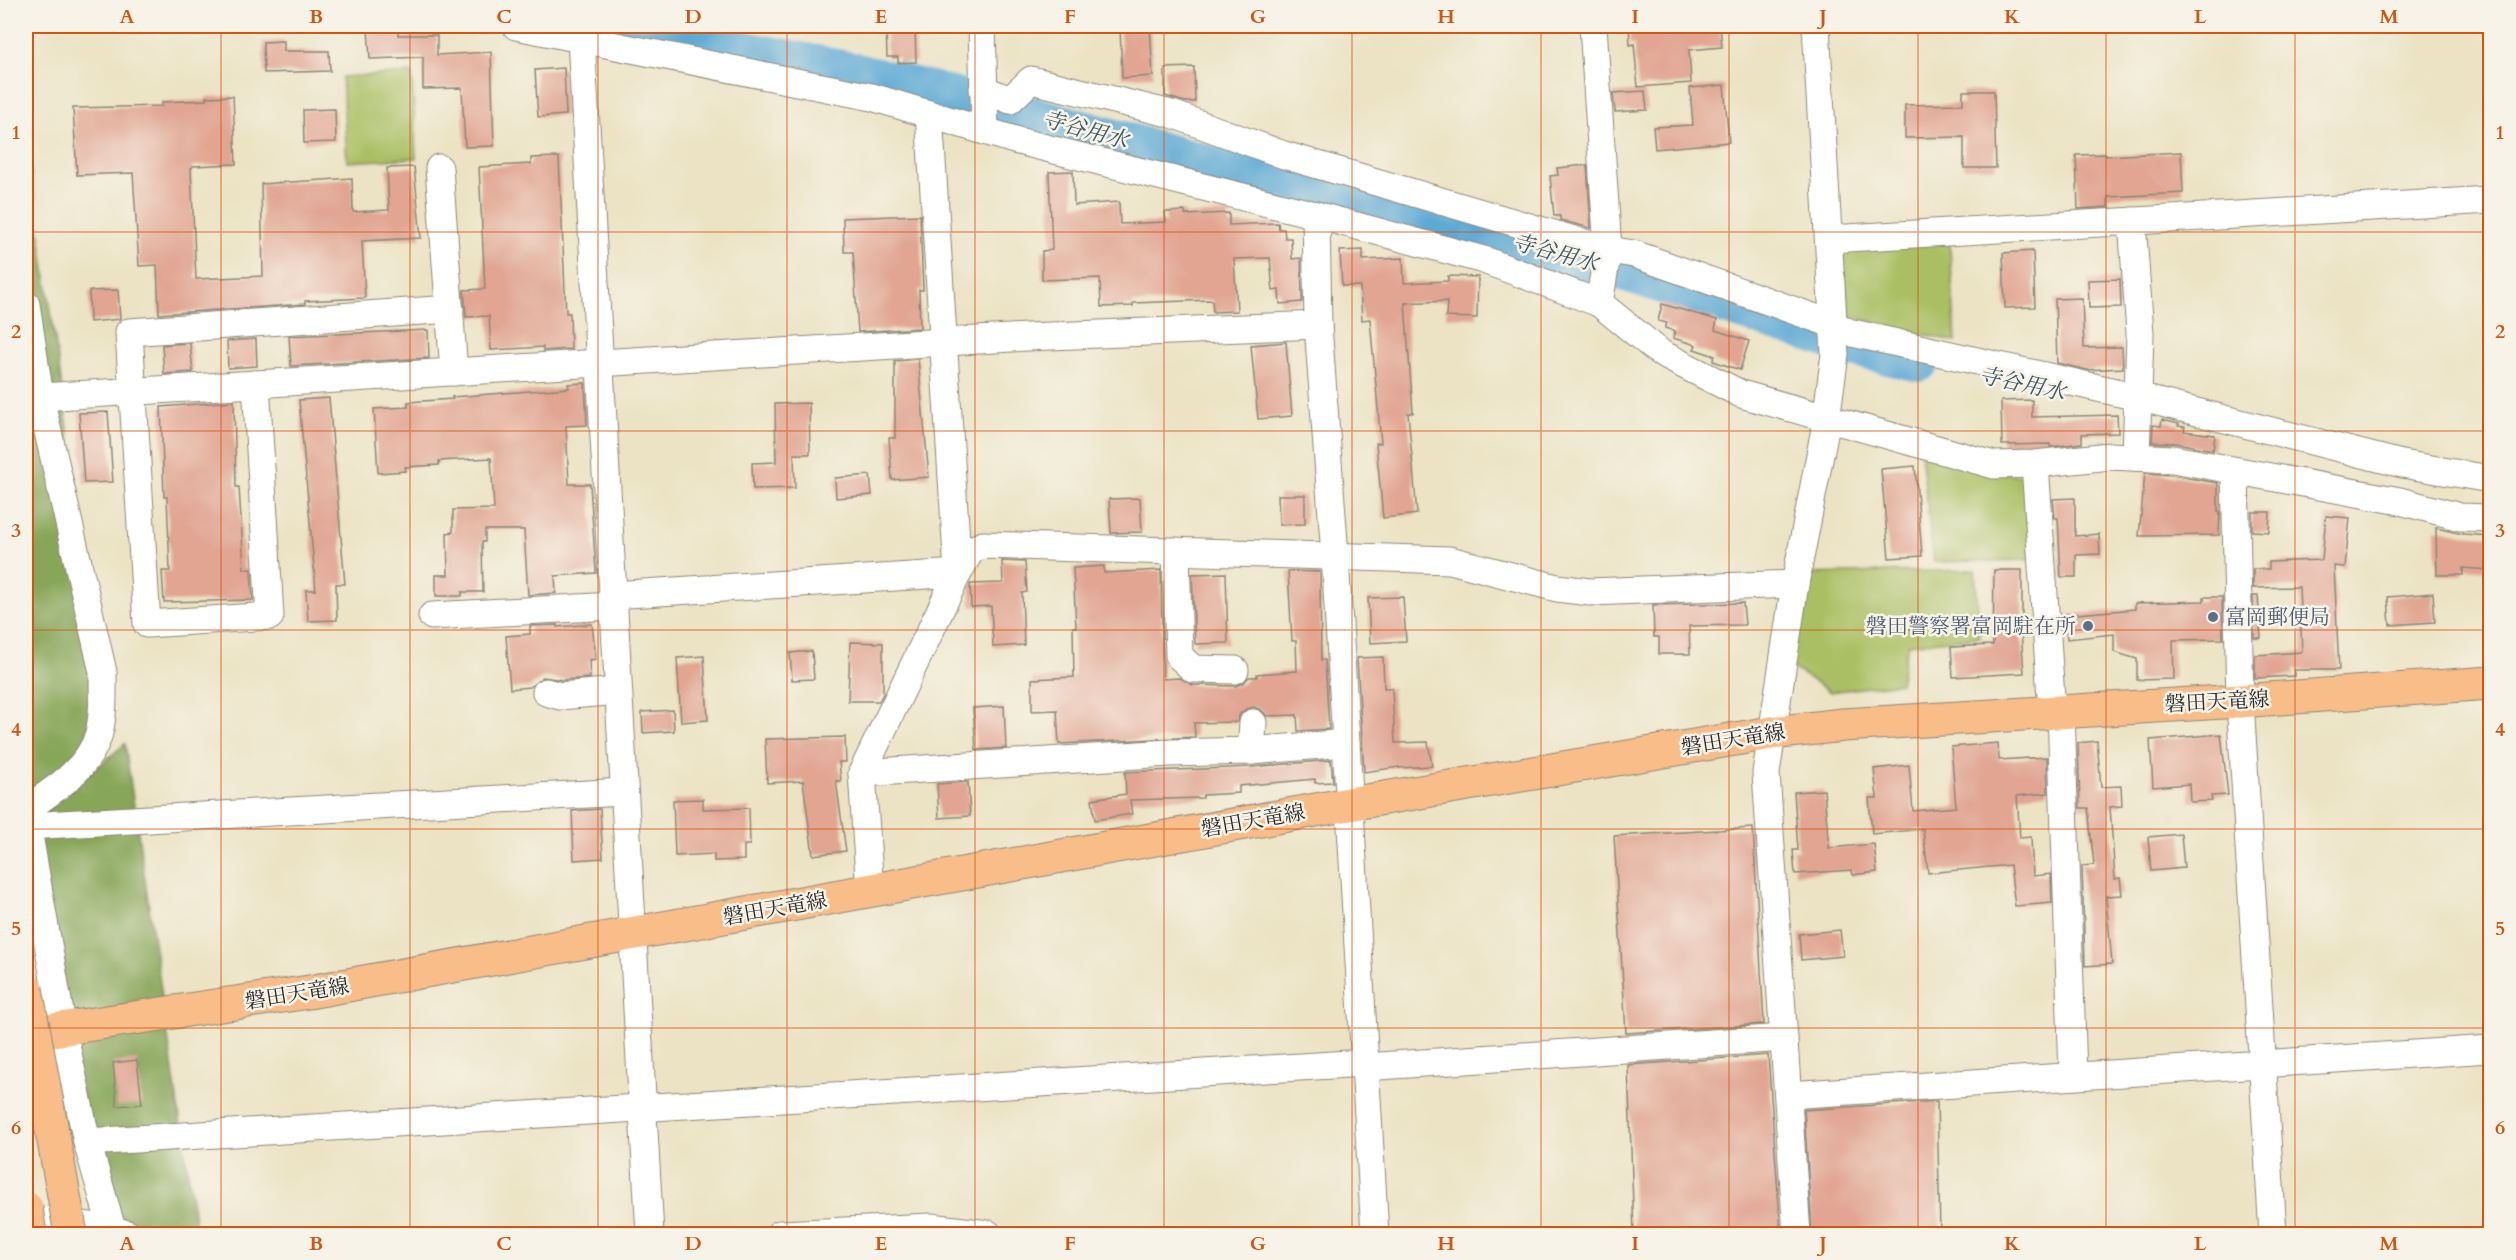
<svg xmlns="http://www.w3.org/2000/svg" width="2516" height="1260" font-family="Cardo,'Noto Serif JP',serif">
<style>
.green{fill:#aabf63;stroke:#6a7547;stroke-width:1.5}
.forest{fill:#87a659;stroke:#596842;stroke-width:1.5}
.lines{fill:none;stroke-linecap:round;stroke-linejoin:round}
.river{stroke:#5ba9d4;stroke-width:40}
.building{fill:#e1a592}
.minor-casing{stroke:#8c8778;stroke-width:29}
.major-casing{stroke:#8c8778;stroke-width:35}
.minor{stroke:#fff;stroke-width:27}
.major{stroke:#f8bd89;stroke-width:33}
.highway-bridge-casing{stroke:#8c8778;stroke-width:35;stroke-linecap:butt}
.highway-bridge{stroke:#f8bd89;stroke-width:33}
.grid{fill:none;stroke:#d5540f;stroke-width:1.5;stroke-opacity:0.55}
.service-dot{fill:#5c6f8a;stroke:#f7f3e8;stroke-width:2}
.labels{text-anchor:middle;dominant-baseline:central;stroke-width:5;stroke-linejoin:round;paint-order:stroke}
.service-label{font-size:21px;fill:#4e5e75;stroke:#f7f3e8;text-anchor:start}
.street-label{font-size:21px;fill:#2b2b2b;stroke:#f7f3e8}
.water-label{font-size:22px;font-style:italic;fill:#3c5766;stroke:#f7f3e8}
.neatline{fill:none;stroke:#d5540f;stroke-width:2}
.grid-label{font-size:20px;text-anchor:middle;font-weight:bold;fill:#d5540f}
</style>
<rect width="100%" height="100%" fill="#f7f3e8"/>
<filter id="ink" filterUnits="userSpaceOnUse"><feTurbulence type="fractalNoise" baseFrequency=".0167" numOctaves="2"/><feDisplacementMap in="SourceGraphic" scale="12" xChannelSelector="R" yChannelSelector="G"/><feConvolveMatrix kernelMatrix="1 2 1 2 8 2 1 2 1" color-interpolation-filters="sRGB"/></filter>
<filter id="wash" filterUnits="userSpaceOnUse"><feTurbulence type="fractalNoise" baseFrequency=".008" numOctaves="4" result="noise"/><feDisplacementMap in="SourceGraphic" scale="24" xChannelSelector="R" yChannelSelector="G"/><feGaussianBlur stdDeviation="1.35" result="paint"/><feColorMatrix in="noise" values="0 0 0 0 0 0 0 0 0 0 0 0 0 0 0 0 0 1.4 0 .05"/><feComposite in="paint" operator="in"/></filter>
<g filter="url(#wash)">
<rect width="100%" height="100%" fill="#ece3c4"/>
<g class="green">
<path d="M412,73L416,158L347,162L342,77Z"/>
<path d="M1949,232L1956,342L1849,316L1839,238Z"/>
<path d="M1921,454L2029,478L2031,560L1934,562Z"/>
<path d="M1975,570L1980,637L1908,644L1900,683L1830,692L1788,665L1803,574Z"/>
</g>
<g class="forest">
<path d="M26,137L103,672L85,760L26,809Z"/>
<path d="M125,744L197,1234H111L27,826Z"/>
</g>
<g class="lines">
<path class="river" d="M617,26L852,72L1025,114L1257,178L1623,271L1857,348L1919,362"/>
</g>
<g id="blocks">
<g class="building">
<path d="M886,26H915L916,62L898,63V57H887Z"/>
<path d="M1120,26H1150L1153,76L1122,78Z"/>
<path d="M1629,26H1720L1722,47L1689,50L1691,83L1638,87L1634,44L1630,45Z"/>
<path d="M398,27V35H437V55L491,52L494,146L465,147L462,88L423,89V57L370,59L368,29Z"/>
<path d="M284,41V51H329L330,71L264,73L263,42Z"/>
<path d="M1194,67L1195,102H1185L1165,96V68Z"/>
<path d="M564,68L566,115L538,117L535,70Z"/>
<path d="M1724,85L1729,142L1655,149L1653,127L1693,125L1690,88Z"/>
<path d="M1645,91L1647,110L1615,112L1613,93Z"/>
<path d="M1963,91H1994L1996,168H1964V137L1905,138V105L1963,104Z"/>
<path d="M233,96L236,164L193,166L191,169L196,279L263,276L261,184L352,178L353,212L389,210L387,168L414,167L421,238L362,241L365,298L305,301V304L159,314L157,265L139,266L133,173L77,175L73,108L162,106V102L206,100V97Z"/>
<path d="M335,109L336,142L304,143L303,110Z"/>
<path d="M2181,152L2183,193L2108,197V207L2078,209L2076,155L2106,154V156Z"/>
<path d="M559,157L566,313H570L571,349L543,351V347L491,350L489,316L466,317L464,290L485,289L479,167L531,164V158Z"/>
<path d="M1587,165L1591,228H1590L1560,220V216H1554L1550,176L1558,175L1557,168Z"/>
<path d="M1073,171L1074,205L1119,202L1120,224L1166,222L1165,212L1185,211V215L1229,213V225L1278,223L1279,229H1284L1285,238H1291L1292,259L1301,258L1302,302L1280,304L1279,290L1273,291L1270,258L1234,259L1237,311L1213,312L1212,300L1133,303V306L1101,307L1100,278L1042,280V251L1052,250L1049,172Z"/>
<path d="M920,215L923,290H919L920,328L858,332L853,252H844L843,218Z"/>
<path d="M1363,250V260L1403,258L1404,283L1448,281V276L1478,277L1477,318L1446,317L1447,301L1405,303L1413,413H1408L1417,514L1383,518L1376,443H1381L1370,319L1362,320L1360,286H1342L1340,251Z"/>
<path d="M2033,251L2035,307L2005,308L2003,253Z"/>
<path d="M2120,279L2121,307L2089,308L2088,280Z"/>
<path d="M118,290L120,319L90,322L89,291Z"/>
<path d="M2082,298L2084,348L2122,347L2123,368L2087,370L2057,363L2055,299Z"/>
<path d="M1662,304L1717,320L1715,330L1749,341L1740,370L1713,361L1715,356L1694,349L1696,345L1673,338L1675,331L1665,328L1667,323L1658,321Z"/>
<path d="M428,330L429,358L291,366L289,336Z"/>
<path d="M256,339L257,366L228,368L227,341Z"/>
<path d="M1286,342L1292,416L1258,419L1251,345Z"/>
<path d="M190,343L193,372L164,374L162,345Z"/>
<path d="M918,359L929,477L892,480L889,438H895V361Z"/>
<path d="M585,383L587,425L566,426L569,484H590L596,573L555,576L556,593L528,595L524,530H485V542H482L483,592H462V596H436V575H448L447,533L453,532V510L494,509L491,458L439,461V465L405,467L406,471L378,473L374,409L408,407V402L453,399L452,397L569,388L568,384Z"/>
<path d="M329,398L345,584H336L337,620L308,621L306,590H316L299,400Z"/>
<path d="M2032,400V417L2117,415L2118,433L2082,434V443L2050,447V444L2002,445L2001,401Z"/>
<path d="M234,401L236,487H239L244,569H251L253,600L164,602L162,571H170L167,497H164L161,407Z"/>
<path d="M809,403L810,454H794L795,488L753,489L752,463L776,462L775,404Z"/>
<path d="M108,412L113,482L84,483L79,413Z"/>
<path d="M2162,420L2179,424L2178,426L2185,427L2184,431L2215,435L2213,450L2176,443L2152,442L2153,425L2161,426Z"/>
<path d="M1915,466L1922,556L1889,558L1881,469Z"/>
<path d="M2145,473L2171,475L2218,483V511H2220L2219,535L2139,536Z"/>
<path d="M870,475L872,495L836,498L835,478Z"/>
<path d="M1278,495H1305V524L1279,525Z"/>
<path d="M1140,498L1142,532L1111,533L1109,499Z"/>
<path d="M2075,498V536L2099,534L2100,554L2076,555V577H2061L2058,518H2055L2053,499Z"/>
<path d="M2252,512H2270L2269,532L2252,531Z"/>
<path d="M2326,516L2350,518L2345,567L2334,566L2339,670H2294V676L2255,678V655L2302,652L2299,587L2253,588V569H2269V562L2322,560Z"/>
<path d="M2436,528L2463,534L2490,536V570L2463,568V575H2437Z"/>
<path d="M1002,561L1025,562L1027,592L1022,593L1024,645L993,647L991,606L971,607L970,584L1003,583Z"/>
<path d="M1104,566V573L1161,570L1163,679L1180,678L1193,685L1235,686L1243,683L1249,677H1257V674L1297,671L1296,641H1292L1288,571L1320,572L1321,660H1325L1329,729L1298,731L1297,715L1267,716L1261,710L1254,707L1246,709L1240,714L1237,722L1194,723L1195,737L1059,744L1057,710L1032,711V679L1074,677L1073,627H1076L1073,568Z"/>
<path d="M1994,570H2022V617H2020L2024,673L1953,677L1951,647L1993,645Z"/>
<path d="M1226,573L1228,643L1195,644L1192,574Z"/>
<path d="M2433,593L2435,622L2390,625L2388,597Z"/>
<path d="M2253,596H2258L2261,638H2254Z"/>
<path d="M1403,597L1406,641L1370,643L1368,598Z"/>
<path d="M2204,597H2222L2223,639L2173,640L2174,679L2137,680V659L2114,652V634L2067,639L2065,615L2135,609V603L2204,601Z"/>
<path d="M1743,603L1745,625L1689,626L1690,654H1659V637H1654L1653,605Z"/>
<path d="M592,624L596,659L589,660L590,678L562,680L543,677L530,687L510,689L506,636L530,634V626L557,625V627Z"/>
<path d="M850,642L883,643V694L879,701H848Z"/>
<path d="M812,651L814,679L792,680L790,653Z"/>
<path d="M704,656L708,720L681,722L677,658Z"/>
<path d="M1383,657L1384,688H1392L1395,743L1428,742L1432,766L1399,768V767L1364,772L1357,658Z"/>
<path d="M1004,706L1006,748L976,750L973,708Z"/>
<path d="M673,710L674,731L643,733L642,712Z"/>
<path d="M2221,734L2228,795L2211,796L2212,801L2190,802L2189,784L2153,787L2150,740Z"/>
<path d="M845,737L846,762H839L841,781H836L846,851L813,855L803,781L767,783L765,739Z"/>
<path d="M2097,741L2101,787L2121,786L2122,806L2110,807L2115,879L2120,878L2122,895L2106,896L2112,964L2085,966L2082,866L2094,865L2088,808H2080L2078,743Z"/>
<path d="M1998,743L1999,760L2047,757L2048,793L2017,796L2020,838L2031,837L2033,876L2051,874L2052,903L2015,906L2010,865L1928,873L1923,829L1872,834L1869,798H1877L1874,769L1909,765L1913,811L1956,807L1951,747Z"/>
<path d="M1331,760L1333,782L1315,783V779L1239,786V793L1203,795V798L1130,800L1132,814L1095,820L1092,799L1126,794L1125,772L1252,767Z"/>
<path d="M968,782L970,816L939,818L937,784Z"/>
<path d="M1824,790L1829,848L1874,844L1877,872L1853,875L1852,870L1795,874L1793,850H1798L1794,792Z"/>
<path d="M703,799V809L749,808L750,845H744V860L714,861V854L675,856L673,800Z"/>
<path d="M600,809L603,858L574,860L572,811Z"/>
<path d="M1753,828L1764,1024L1626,1033L1614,836Z"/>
<path d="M2181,834L2184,868L2151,871L2148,837Z"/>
<path d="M1840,930L1843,956L1801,960L1799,934Z"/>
<path d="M1768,1055L1781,1234H1634L1628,1065Z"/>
<path d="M137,1060L142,1104L117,1106L113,1063Z"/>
<path d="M1937,1101L1940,1234H1812L1804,1110Z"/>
</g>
</g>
</g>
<g filter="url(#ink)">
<use href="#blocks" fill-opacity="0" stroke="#8c8778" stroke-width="1.5"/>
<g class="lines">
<defs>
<g id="minor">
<path d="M516,26L872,97L1018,141L1316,215L1484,260L1599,303L1662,354L1741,394L1994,465L2035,464L2110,456L2173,459L2400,501L2460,517L2490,518"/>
<path d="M982,26L985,131"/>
<path d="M1593,26L1608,250L1599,303"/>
<path d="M581,39L650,1234"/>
<path d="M983,89L1010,100L1031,80L1172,114L1284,155L1608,250L1634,254L1835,325L1848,332L2138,397L2402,464L2490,479"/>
<path d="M439,168L454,372"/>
<path d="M1316,215L1318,325L1335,556L1375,1234"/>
<path d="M2132,221L2140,333L2136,457"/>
<path d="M1830,239L2490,200"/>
<path d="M26,304L40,397L103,672C103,692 104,713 99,733C90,768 53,791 26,809"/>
<path d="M256,384L270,616L147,624L129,332L450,309"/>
<path d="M40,397L1027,337L1318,325"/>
<path d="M2035,464L2052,712"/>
<path d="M2235,471L2240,701L2273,1234"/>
<path d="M1176,551L1179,656L1193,669L1235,670"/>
<path d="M612,595L958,573L929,114"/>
<path d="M432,616L613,606"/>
<path d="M546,692L560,696L618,691"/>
<path d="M2061,711L2073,1076"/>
<path d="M1251,751L1346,743"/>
<path d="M862,773L1169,753L1251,751L1253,723"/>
<path d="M26,818L63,1030L87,1142L112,1229"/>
<path d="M27,826L623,792"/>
<path d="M870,891L862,773L958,573L971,550L983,545L1450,560L1557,588L1590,592L1795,584"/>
<path d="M1365,1067L1784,1038"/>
<path d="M1788,1095L2490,1049"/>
<path d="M87,1142L1365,1063"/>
<path d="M26,1217L112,1229L127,1234"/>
<path d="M780,1234L931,1227L988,1234"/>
<path d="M1797,1234L1766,773L1795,584L1824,434L1835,354L1816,26"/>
</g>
<path id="major" d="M26,1034L309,992L1349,804L1771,733L1843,725L2240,701L2490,683"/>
</defs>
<use href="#minor" class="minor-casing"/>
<use href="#major" class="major-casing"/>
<use href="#minor" class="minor"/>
<use href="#major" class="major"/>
<defs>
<g id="highway-bridge">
<path d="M26,989L71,1234"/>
<path d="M26,1208L30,1234"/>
</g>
</defs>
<use href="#highway-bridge" class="highway-bridge-casing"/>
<use href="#highway-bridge" class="highway-bridge"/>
</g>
</g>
<path class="grid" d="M221,26V1234M410,26V1234M598,26V1234M787,26V1234M975,26V1234M1164,26V1234M1352,26V1234M1541,26V1234M1729,26V1234M1918,26V1234M2106,26V1234M2295,26V1234M26,232H2490M26,431H2490M26,630H2490M26,829H2490M26,1028H2490"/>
<g class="service-dot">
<circle cx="2213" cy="617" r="6"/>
<circle cx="2088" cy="626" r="6"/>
</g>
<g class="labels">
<g class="service-label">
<text x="2225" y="617">富岡郵便局</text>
<text x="2076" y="626" text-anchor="end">磐田警察署富岡駐在所</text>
</g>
<g class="street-label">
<text transform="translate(2217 702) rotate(-3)">磐田天竜線</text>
<text transform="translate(1733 740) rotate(-9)">磐田天竜線</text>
<text transform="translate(1253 821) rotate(-10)">磐田天竜線</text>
<text transform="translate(775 909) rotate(-10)">磐田天竜線</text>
<text transform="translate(297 994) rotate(-9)">磐田天竜線</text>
</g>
<g class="water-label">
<text transform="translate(1085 130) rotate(15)">寺谷用水</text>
<text transform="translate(1555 253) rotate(15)">寺谷用水</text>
<text transform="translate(2022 384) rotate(12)">寺谷用水</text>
</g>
</g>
<rect width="2516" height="1260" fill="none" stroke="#f7f3e8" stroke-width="66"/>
<rect x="33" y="33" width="2450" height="1194" class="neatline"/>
<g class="grid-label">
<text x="127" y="23">A</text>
<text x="316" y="23">B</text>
<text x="504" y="23">C</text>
<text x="693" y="23">D</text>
<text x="881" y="23">E</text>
<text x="1070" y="23">F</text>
<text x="1258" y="23">G</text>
<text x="1446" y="23">H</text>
<text x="1635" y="23">I</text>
<text x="1823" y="23">J</text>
<text x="2012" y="23">K</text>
<text x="2200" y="23">L</text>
<text x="2389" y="23">M</text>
<text x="16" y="139">1</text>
<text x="2500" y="139">1</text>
<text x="16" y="338">2</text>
<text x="2500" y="338">2</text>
<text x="16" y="537">3</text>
<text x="2500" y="537">3</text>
<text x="16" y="736">4</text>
<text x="2500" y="736">4</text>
<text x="16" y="935">5</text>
<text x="2500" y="935">5</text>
<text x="16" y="1134">6</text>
<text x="2500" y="1134">6</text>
<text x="127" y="1250">A</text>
<text x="316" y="1250">B</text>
<text x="504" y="1250">C</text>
<text x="693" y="1250">D</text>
<text x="881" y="1250">E</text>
<text x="1070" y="1250">F</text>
<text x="1258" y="1250">G</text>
<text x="1446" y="1250">H</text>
<text x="1635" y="1250">I</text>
<text x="1823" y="1250">J</text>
<text x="2012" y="1250">K</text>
<text x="2200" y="1250">L</text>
<text x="2389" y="1250">M</text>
</g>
</svg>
